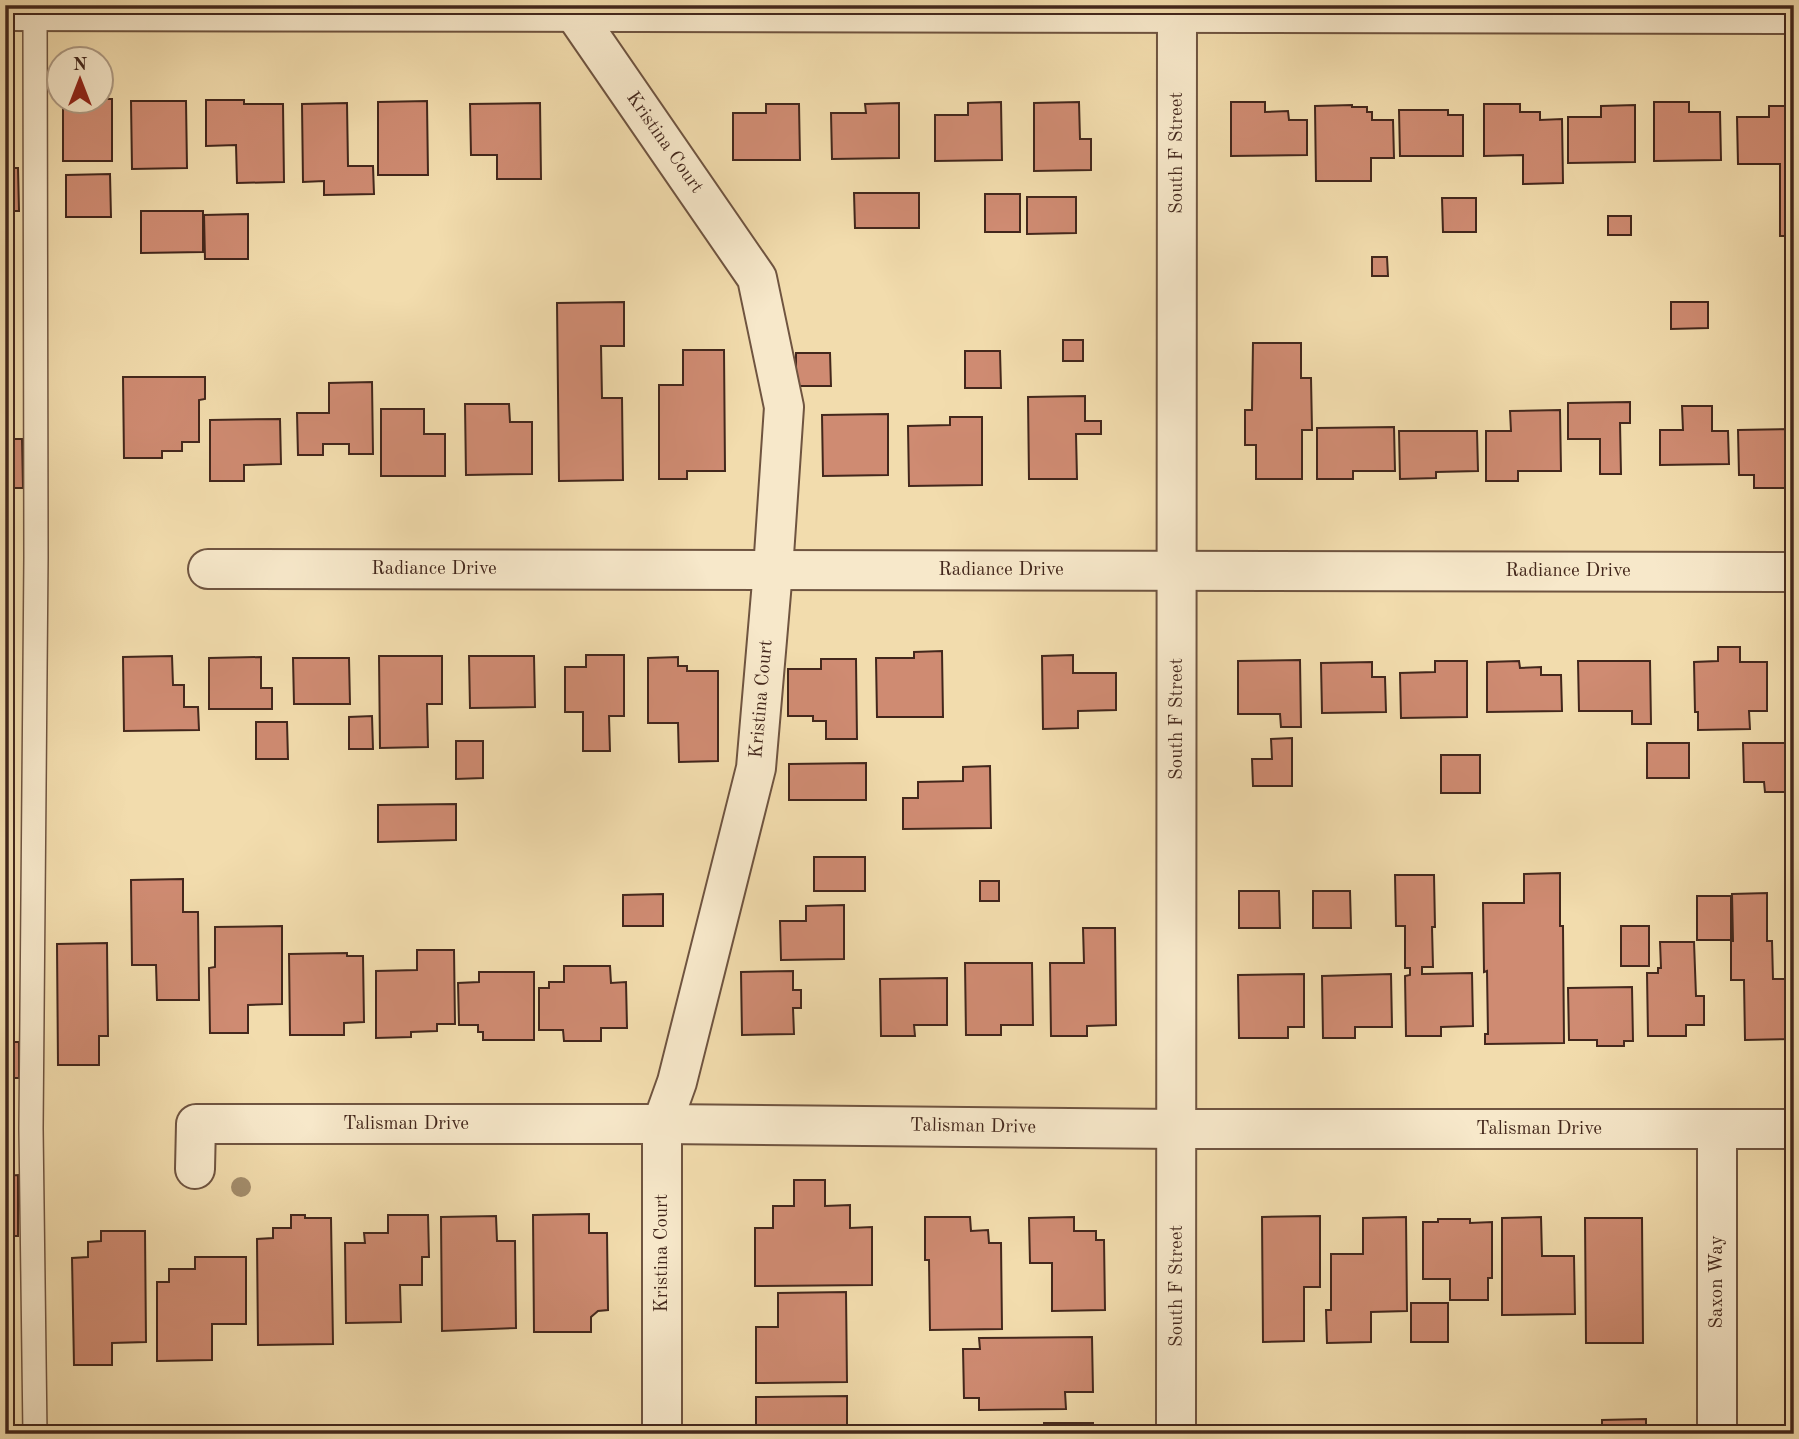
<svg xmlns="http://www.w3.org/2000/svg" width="1799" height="1439" font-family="'Old Standard TT',serif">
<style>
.building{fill:#cf8b72;stroke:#43271c;stroke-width:2}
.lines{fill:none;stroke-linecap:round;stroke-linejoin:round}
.service-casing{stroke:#6f5440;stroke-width:26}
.minor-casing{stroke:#6f5440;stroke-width:42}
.service{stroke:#f7e8ca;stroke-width:23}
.minor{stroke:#f7e8ca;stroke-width:38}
.tree{fill:#a38d6c}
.labels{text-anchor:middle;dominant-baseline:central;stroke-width:5;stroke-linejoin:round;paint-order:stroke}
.street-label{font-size:19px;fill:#43271c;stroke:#f7e8ca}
</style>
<rect width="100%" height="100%" fill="#f2dcad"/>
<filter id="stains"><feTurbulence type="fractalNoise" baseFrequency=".00286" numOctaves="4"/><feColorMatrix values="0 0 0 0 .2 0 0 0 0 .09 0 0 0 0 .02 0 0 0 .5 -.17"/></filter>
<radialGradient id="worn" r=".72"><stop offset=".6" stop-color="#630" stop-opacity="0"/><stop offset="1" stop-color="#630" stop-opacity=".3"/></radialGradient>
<g class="building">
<path d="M102,99H112V161H63V102H102Z"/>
<path d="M206,100H244V104H283L284,182L237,183L236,145L206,146Z"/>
<path d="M131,101H186L187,168L132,169Z"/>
<path d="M427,101L428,175H378V102Z"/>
<path d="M1001,102L1002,160L935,161V115H968V103Z"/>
<path d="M1079,102L1080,139H1091V170L1034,171V103Z"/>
<path d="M1231,102H1265V112L1288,111L1289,120H1307V155L1231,156Z"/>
<path d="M1654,102H1689V112H1720L1721,160L1654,161Z"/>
<path d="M347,103L348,166H373L374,194L324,195V181L303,182L302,104Z"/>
<path d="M540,103L541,179H497V155H471L470,104Z"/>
<path d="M899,103V158L832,159L831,113H866L865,104Z"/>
<path d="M766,104H799L800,160H733V113H766Z"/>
<path d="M1484,104H1520V112H1540V120L1562,119L1563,183L1523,184V155L1484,156Z"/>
<path d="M1352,105V107H1367V112H1372V120H1393L1394,158H1371V181H1316L1315,106Z"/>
<path d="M1635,105V162L1568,163V117H1601V106Z"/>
<path d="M1769,106H1794V236H1780V164H1738L1737,117H1769Z"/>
<path d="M1399,110H1448V115H1463V156H1400Z"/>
<path d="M5,168H18L19,211H5Z"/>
<path d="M110,174L111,217H66V175Z"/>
<path d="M854,193H919V228H855Z"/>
<rect x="985" y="194" width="35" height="38"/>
<path d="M1027,197H1076V233L1027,234Z"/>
<path d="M1442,198H1476V232H1443Z"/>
<path d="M141,211H203V252L141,253Z"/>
<path d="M248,214V259H205L204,215Z"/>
<rect x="1608" y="216" width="23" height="19"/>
<path d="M1372,257H1387L1388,276H1372Z"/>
<path d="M624,302V346H601L602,398H622L623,480L559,481L557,303Z"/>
<path d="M1671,302H1708V328L1671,329Z"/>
<rect x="1063" y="340" width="20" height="21"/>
<path d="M1253,343H1301V378H1311L1312,430H1302V479H1256V445H1245V410H1252Z"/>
<path d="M683,350H724L725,471H687V479H659V385H683Z"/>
<path d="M965,351H1000L1001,388H965Z"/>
<path d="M796,353H830L831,386H796Z"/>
<path d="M123,377H205V399L199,400V442H182V451H162V458H124Z"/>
<path d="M372,382L373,454H349V444H323V455H298L297,413H329V383Z"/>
<path d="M1085,396V421H1101V434H1076L1077,479H1029L1028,397Z"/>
<path d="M5,399H9L10,436H5Z"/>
<path d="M1630,402V423H1620L1621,474H1600V439H1568V403Z"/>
<path d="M465,404H509L510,422H532V474L466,475Z"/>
<path d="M1682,406H1712V431H1728L1729,464L1660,465V430H1683Z"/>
<path d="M381,409H424V434H445V476H381Z"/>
<path d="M1560,410L1561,471H1518V481H1486V431H1511L1510,411Z"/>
<path d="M888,414V475L823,476L822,415Z"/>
<path d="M950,417H982V485L909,486L908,426L950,425Z"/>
<path d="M280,419L281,464L244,465V481H210V420Z"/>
<path d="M1394,427L1395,471H1353V479H1317V428Z"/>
<path d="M1794,429V475H1788V488H1754V475H1739L1738,430Z"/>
<path d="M1399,431H1477L1478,471L1436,472V478L1400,479Z"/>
<path d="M5,439H22L23,488H5Z"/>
<path d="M1718,647H1740V662H1767V711H1749L1750,729L1698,730V712H1695L1694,662L1718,661Z"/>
<path d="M942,651L943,717H877L876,658H914V652Z"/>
<path d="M586,655H624V716H609L610,751H583V712H565V667H586Z"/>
<path d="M1073,655V673H1116V710L1078,711V728L1043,729L1042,656Z"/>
<path d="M172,656L173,685H184V707H198L199,730L124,731L123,657Z"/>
<path d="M379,656H442V704H427L428,747L380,748Z"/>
<path d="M469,656H534L535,707L470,708Z"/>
<path d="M261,657V688H272V709H209V658Z"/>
<path d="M678,657V666H687V671H718V761L679,762L678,723H648V658Z"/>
<path d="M293,658H349L350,704H294Z"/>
<path d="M821,659H856L857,739H826V721H813V716H788V669H821Z"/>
<path d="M1300,660L1301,727H1281L1280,714H1238V661Z"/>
<path d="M1435,661H1467V717L1401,718L1400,673L1435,672Z"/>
<path d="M1519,661L1520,668L1541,667V675H1561L1562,711L1487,712V662Z"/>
<path d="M1578,661H1650L1651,724H1632V711H1579Z"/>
<path d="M1372,662V677H1385L1386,712L1322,713L1321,663Z"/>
<rect x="5" y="666" width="7" height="37"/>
<path d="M372,716L373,749H349V717Z"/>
<path d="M256,722H287L288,759H256Z"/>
<path d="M1292,738V786H1253L1252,759H1272L1271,739Z"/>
<path d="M456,741H483V778L456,779Z"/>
<rect x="1647" y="743" width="42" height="35"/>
<path d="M1743,743H1794V792H1765L1764,782H1744Z"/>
<rect x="1441" y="755" width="39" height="38"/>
<path d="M866,763V800H789V764Z"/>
<path d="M990,766L991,828L903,829V798H918V782L963,781V767Z"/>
<path d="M456,804V840L378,842V805Z"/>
<path d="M5,846H9V881L5,882Z"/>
<rect x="814" y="857" width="51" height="34"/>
<path d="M1560,873V926H1563L1564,1043L1485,1044V1034H1488L1487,971L1484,972L1483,903H1524V874Z"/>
<path d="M1395,875H1434L1435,927H1432L1433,967H1422V974L1472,973L1473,1026L1441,1027V1036H1406L1405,976L1410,975V968H1405V926H1396Z"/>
<path d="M183,879V912H198L199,1000H157L156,965H132L131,880Z"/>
<rect x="980" y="881" width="19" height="20"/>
<path d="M1239,891H1279L1280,928H1239Z"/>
<path d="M1313,891H1350L1351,928H1313Z"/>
<path d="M1767,893V941H1772L1773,979H1794V1039L1745,1040L1744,980H1731V941H1733L1732,894Z"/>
<path d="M663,894V926H623V895Z"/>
<rect x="1697" y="896" width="34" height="44"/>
<path d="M844,905V959L781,960L780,921H806V906Z"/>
<path d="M282,926V1004L248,1005V1033H210L209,968L215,967V927Z"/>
<rect x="1621" y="926" width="28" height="40"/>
<path d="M1083,928H1115L1116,1025L1087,1026V1036H1051L1050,963H1084Z"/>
<path d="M1660,942H1694L1696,996H1704V1025H1686V1036H1648L1647,973H1658V968H1661Z"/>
<path d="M107,943L108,1036H99V1065H58L57,944Z"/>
<path d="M417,950H454L455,1024H437V1031L411,1032V1037L376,1038V971L417,970Z"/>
<path d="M347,953V956H363L364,1022L344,1023V1035H290L289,954Z"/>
<path d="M965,963H1032L1033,1025H1001V1035H966Z"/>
<path d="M564,966H610L611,983L626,982L627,1028H601V1041H564L563,1030H539V988H549V982H564Z"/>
<path d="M793,971V990H801V1008H793L794,1034L742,1035L741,972Z"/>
<path d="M479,972H534V1040H483V1032H478V1025H459L458,983L479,982Z"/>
<path d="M1304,974V1027H1288V1038H1239L1238,975Z"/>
<path d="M1391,974L1392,1027H1355V1038H1323L1322,976Z"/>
<path d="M947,978V1025H914L915,1036H881L880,979Z"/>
<rect x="5" y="987" width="2" height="51"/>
<path d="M1632,987L1633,1041H1624V1046H1597V1040H1569L1568,988Z"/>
<rect x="5" y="1042" width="14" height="36"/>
<path d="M18,1175V1236H5V1176Z"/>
<path d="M794,1180H825V1206L850,1205V1228L872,1227V1285L755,1286V1228H773V1206H794Z"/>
<path d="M589,1214V1233H607L608,1310L598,1311L591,1317V1332H534L533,1215Z"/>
<path d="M291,1215H305V1218H331L333,1344L258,1345L257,1239L273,1238V1228H291Z"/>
<path d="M388,1215H428L429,1257H422V1285H400L401,1322L346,1323L345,1243H365L364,1233H388Z"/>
<path d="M496,1216L497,1241H515L516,1328L442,1331L441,1217Z"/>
<path d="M1320,1216V1287H1304V1341L1263,1342L1262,1217Z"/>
<path d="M925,1217H970L971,1231L988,1230L989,1243H1001L1002,1329L930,1330L929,1260H925Z"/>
<path d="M1074,1217V1231H1096V1240H1104L1105,1310L1052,1311V1263H1030L1029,1218Z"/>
<path d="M1406,1217L1407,1311L1371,1312V1342L1327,1343L1326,1310H1331V1254H1363V1218Z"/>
<path d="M1541,1217L1542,1256H1574L1575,1314L1502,1315V1218Z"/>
<path d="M1585,1218H1642L1643,1343H1586Z"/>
<path d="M1438,1219H1470V1223L1492,1222V1278H1488V1300H1450V1279H1423V1222H1438Z"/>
<path d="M101,1231H145L146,1342L112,1343V1365H74L72,1258L88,1257V1242L101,1241Z"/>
<path d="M195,1257H246V1324H212V1360L157,1361V1282H169V1269H195Z"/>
<path d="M846,1292L847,1382L756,1383V1327H778V1293Z"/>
<rect x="1411" y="1303" width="37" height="39"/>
<path d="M1092,1337L1093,1392H1065L1066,1409L979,1410V1398H964L963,1349H980L979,1338Z"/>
<path d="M847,1396V1434H756V1397Z"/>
<path d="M1646,1419V1434H1602V1420Z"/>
<rect x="1044" y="1423" width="49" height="11"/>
</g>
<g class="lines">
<defs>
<path id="service" d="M35,1434L31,1129L36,557L35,11"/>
<g id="minor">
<path d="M569,5L757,278L784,407L773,570L756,768L677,1082L662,1124V1434"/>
<path d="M5,11L1794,14"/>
<path d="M208,569L1794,572"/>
<path d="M1717,1129V1434"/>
<path d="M195,1169L196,1124H662L1177,1129H1794"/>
<path d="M1176,1434L1177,5"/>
</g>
</defs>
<use href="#service" class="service-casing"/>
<use href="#minor" class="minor-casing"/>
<use href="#service" class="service"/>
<use href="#minor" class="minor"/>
</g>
<circle class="tree" cx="241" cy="1187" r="10"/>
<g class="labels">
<g class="street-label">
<text transform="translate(664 143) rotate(55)">Kristina Court</text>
<text transform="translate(1177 153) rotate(-90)">South F Street</text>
<text x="434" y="569">Radiance Drive</text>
<text x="1001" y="570">Radiance Drive</text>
<text x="1568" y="571">Radiance Drive</text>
<text transform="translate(762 699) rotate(-85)">Kristina Court</text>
<text transform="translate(1177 719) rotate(-90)">South F Street</text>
<text x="406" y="1124">Talisman Drive</text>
<text transform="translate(973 1127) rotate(1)">Talisman Drive</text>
<text x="1539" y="1129">Talisman Drive</text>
<text transform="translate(662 1253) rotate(-90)">Kristina Court</text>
<text transform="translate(1717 1282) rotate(-90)">Saxon Way</text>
<text transform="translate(1177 1286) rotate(-90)">South F Street</text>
</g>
</g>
<rect width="1799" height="1439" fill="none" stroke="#f2dcad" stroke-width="28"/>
<rect x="7" y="7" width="1785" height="1425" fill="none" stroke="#43271c" stroke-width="3.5"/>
<rect x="14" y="14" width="1771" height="1411" fill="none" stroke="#43271c" stroke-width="2"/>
<g transform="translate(80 80)"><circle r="33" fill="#f7e8ca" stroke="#af9b84" stroke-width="2"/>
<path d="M0-5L12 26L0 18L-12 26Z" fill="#8f2418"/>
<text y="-10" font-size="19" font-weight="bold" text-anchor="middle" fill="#43271c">N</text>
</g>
<rect width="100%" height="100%" filter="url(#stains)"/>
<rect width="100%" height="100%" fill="url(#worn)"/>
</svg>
